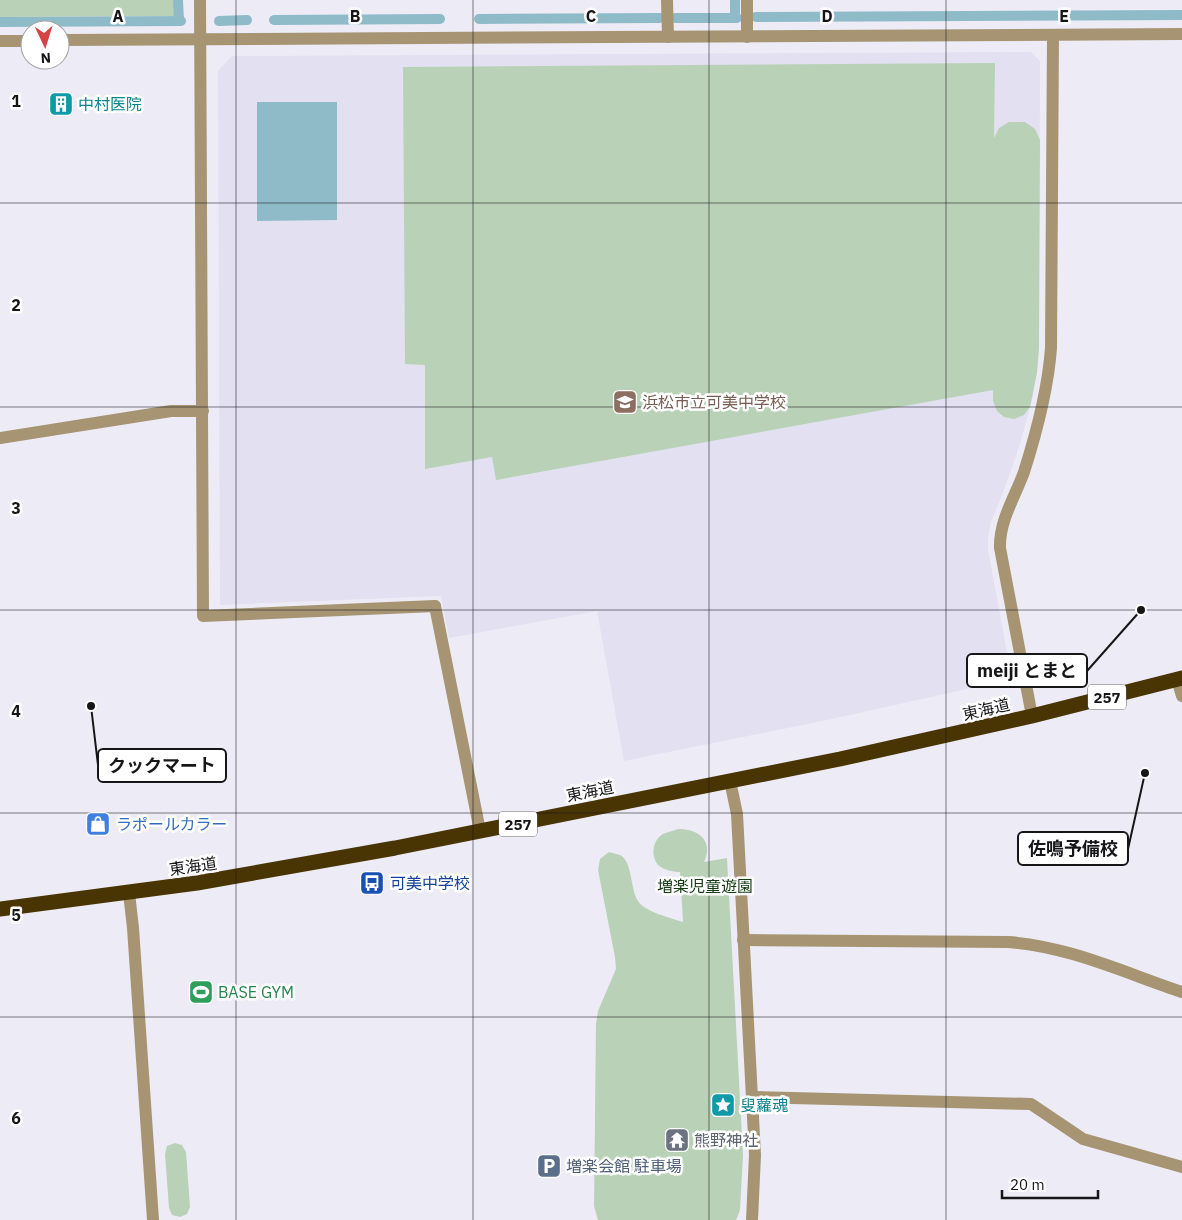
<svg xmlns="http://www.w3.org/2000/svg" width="1182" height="1220" font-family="'IBM Plex Sans','Noto Sans JP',sans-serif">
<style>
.built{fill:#e2e0f1}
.green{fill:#b9d2b7}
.water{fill:#8fbbc9}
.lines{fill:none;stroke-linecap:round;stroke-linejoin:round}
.stream{stroke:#8fbbc9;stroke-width:10}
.lane{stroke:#a69473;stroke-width:12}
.street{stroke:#a69473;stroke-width:12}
.highway{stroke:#493404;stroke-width:15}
.grid{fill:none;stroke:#161619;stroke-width:1;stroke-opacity:0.55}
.labels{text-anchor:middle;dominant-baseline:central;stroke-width:5;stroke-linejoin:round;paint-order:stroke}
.shield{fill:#fff;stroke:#5c5c5e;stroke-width:1}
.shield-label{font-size:15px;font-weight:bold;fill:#161619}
.culture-label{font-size:16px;fill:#0d838f;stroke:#fff;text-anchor:start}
.education-label{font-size:16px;fill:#785e54;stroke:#fff;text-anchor:start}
.street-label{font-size:16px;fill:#161619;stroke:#fff}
.shop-label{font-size:16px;fill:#366cbe;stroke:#fff;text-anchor:start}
.transit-label{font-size:16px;fill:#164399;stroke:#fff;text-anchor:start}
.park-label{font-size:16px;fill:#133b12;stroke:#fff}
.leisure-label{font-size:16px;fill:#27864d;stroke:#fff;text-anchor:start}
.worship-label{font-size:16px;fill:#5b616d;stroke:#fff;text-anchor:start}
.service-label{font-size:16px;fill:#4e5e75;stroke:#fff;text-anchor:start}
.grid-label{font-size:16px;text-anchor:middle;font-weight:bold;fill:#161619;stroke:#fff;stroke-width:5;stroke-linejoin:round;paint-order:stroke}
.leader{fill:none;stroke:#161619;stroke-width:2}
.callout-dot{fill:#161619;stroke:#fff;stroke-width:2}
.callout{fill:#fff;stroke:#161619;stroke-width:2}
.callout-label{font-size:18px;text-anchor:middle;font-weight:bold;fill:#161619}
</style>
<rect width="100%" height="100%" fill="#edecf6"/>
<path class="built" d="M1031,52L1040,61L1039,348L1033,396L1020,444L1004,490L991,522L988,536V550L1012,679L832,719L624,761L597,611L449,638L441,596L220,605L218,71L232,56Z"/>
<g class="green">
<path d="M0,0H174V16L0,17Z"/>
<path d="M995,63L994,138L999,128L1009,122H1025L1035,129L1040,140L1039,348L1037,373L1030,407L1024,415L1014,419L1004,417L997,411L993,401V390L496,480L492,457L425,469V365L405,364L403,67Z"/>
<path d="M678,829C699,829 714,841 704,862L727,858L743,1155L740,1210L736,1220H598L594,1206L596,1024L598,1011L616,969L615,957L598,870L600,859L609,852C612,853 617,854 620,855C633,862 630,889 638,901C645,912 671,918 683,922L680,872C673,872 664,870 658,865C650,855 653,840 663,834C667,832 674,831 678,829Z"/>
<path d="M175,1143L182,1145L186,1152L190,1207L187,1214L180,1217L172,1215L169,1208L165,1154L167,1146Z"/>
</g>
<path class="water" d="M257,102H337V220L257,221Z"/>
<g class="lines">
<g class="stream">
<path d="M178,0L179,21"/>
<path d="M735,0V18"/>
<path d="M756,17L1182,15"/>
<path d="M675,18H737"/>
<path d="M479,19L660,18"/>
<path d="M274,20L440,19"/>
<path d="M219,21L247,20"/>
<path d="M0,22L181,21"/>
</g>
<path class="lane" d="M435,606L480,831"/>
<g class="street">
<path d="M200,0L203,616L435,606"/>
<path d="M667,0L668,37"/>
<path d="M747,0V37"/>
<path d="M60,40L1182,34"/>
<path d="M0,41H30"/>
<path d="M0,438L171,411H203"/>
<path d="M1177,679L1182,696"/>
<path d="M1032,716L1000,548C999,521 1015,497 1024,472C1037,431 1048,390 1051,348L1053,35"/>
<path d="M730,781L737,814L755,1155L752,1220"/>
<path d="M129,893L133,928L153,1220"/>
<path d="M743,940L1008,942C1068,946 1125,973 1182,992"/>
<path d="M752,1097L1031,1104L1083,1139L1182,1167"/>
</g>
<path class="highway" d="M0,909L197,883L395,848L840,759L1032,716L1182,678"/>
</g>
<path class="grid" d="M236,0V1220M473,0V1220M709,0V1220M946,0V1220M0,203H1182M0,407H1182M0,610H1182M0,813H1182M0,1017H1182"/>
<defs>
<symbol id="building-square" viewBox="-11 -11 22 22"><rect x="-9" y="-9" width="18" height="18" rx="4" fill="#0f9aa8" stroke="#fff"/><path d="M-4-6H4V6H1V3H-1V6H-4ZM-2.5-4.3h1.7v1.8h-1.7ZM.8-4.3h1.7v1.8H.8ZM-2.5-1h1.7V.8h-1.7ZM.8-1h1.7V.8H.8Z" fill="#fff"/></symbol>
<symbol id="school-square" viewBox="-11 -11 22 22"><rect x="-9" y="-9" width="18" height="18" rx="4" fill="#8d6e63" stroke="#fff"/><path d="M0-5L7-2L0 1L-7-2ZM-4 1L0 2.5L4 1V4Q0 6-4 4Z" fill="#fff"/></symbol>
<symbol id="shop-square" viewBox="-11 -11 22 22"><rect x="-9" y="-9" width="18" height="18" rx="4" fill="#3f7fe0" stroke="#fff"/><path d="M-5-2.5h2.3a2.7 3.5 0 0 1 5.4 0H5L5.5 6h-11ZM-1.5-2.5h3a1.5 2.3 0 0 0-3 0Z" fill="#fff"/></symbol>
<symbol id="bus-square" viewBox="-11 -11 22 22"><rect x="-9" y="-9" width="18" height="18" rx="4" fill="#1a4fb4" stroke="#fff"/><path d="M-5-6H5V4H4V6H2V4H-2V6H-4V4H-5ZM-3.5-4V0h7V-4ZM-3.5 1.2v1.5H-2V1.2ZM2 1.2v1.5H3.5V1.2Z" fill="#fff"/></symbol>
<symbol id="stadium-square" viewBox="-11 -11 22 22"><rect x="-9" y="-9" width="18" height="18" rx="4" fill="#2e9e5b" stroke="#fff"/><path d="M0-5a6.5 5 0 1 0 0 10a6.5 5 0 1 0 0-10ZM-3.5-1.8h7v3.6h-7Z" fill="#fff"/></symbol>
<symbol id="sight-square" viewBox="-11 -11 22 22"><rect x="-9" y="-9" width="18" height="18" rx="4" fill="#0f9aa8" stroke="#fff"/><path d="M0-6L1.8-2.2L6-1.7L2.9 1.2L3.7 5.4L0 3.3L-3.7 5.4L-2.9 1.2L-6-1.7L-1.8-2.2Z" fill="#fff"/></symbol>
<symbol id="temple-square" viewBox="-11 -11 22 22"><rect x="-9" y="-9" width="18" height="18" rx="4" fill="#6b7280" stroke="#fff"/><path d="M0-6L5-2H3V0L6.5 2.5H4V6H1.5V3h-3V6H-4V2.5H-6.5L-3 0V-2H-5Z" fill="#fff"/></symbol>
<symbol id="parking-square" viewBox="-11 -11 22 22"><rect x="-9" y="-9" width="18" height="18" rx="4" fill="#5c6f8a" stroke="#fff"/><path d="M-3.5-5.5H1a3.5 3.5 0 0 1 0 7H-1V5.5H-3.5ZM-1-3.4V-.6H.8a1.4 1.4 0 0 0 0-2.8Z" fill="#fff"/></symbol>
</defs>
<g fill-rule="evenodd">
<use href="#building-square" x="47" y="90" width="28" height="28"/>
<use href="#school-square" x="611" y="388" width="28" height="28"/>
<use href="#shop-square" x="84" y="810" width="28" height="28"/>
<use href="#bus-square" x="358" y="869" width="28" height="28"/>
<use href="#stadium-square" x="187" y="978" width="28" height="28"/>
<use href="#sight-square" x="709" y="1091" width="28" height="28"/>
<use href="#temple-square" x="663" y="1126" width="28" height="28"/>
<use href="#parking-square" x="535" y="1152" width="28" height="28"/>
</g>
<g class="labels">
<g class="shield">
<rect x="1088" y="684.5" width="38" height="25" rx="4"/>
<rect x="499" y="811.5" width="38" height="25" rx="4"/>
</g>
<g class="shield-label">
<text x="1107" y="697">257</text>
<text x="518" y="824">257</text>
</g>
<g class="culture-label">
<text x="78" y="104">中村医院</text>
<text x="740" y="1105">叟蘿魂</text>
</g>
<g class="education-label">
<text x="642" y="402">浜松市立可美中学校</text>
</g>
<g class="street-label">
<text transform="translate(986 709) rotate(-13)">東海道</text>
<text transform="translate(590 791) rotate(-11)">東海道</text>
<text transform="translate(193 866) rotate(-8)">東海道</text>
</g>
<g class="shop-label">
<text x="116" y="824">ラポールカラー</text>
</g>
<g class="transit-label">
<text x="390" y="883">可美中学校</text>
</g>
<g class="park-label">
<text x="705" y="886">増楽児童遊園</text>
</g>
<g class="leisure-label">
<text x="218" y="992">BASE GYM</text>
</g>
<g class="worship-label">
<text x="694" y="1140">熊野神社</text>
</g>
<g class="service-label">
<text x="566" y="1166">増楽会館 駐車場</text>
</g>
</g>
<g class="grid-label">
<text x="118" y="22">A</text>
<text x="355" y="22">B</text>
<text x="591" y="22">C</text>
<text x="827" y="22">D</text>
<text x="1064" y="22">E</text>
<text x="16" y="107">1</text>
<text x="16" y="311">2</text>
<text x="16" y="514">3</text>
<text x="16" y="717">4</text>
<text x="16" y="921">5</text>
<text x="16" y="1124">6</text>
</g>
<path class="leader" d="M1141 610L1087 671M91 706L98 765M1145 773L1128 849"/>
<g class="callout-dot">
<circle cx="1141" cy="610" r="5"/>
<circle cx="91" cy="706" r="5"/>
<circle cx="1145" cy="773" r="5"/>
</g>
<g class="callout">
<rect x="967" y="654" width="120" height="33" rx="5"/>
<rect x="98" y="749" width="128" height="33" rx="5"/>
<rect x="1018" y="832" width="110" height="33" rx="5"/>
</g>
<g class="callout-label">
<text x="1027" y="677">meiji とまと</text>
<text x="162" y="772">クックマート</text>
<text x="1073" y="855">佐鳴予備校</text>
</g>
<g transform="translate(45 45) rotate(176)"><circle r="24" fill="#ffffff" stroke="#a2a2a3"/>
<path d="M0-4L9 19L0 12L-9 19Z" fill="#d44446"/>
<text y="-8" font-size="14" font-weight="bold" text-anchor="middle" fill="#161619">N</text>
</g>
<path d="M1002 1190v8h96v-8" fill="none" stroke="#161619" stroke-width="2.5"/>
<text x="1010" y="1190" font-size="15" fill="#161619" stroke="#ffffff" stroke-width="4" paint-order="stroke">20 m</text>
</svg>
